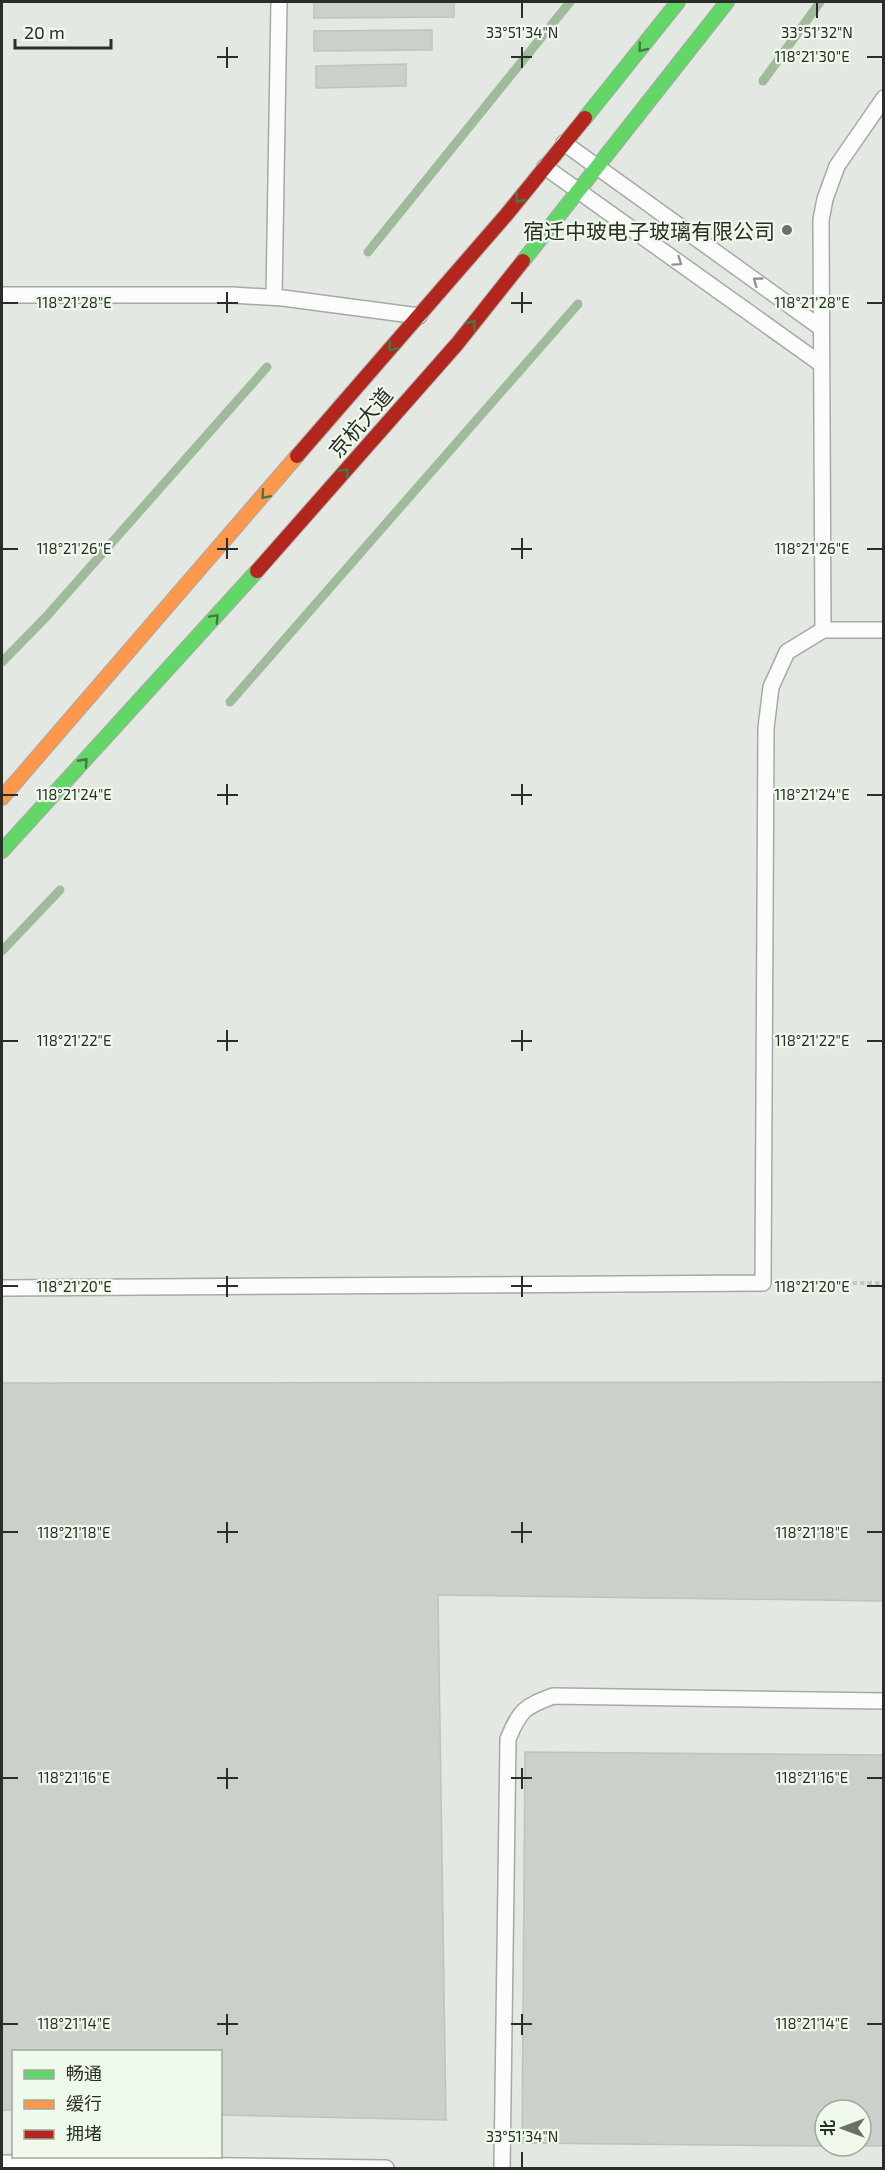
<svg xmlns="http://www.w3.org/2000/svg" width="885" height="2170" font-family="'Exo 2','Noto Sans SC',sans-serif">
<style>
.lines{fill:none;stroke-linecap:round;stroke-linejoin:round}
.stream{stroke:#a0bb9b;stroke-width:9}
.building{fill:#cbd0ca;stroke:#bec3bd;stroke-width:1.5}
.lane-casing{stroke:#a5aaa4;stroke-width:18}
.fast-casing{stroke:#a5aaa4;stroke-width:16}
.slow-casing{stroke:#a5aaa4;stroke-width:16}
.jam-casing{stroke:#a5aaa4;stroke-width:16}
.path{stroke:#c5c8c5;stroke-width:4;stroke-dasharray:4.5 3;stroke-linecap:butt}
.lane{stroke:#fbfcfb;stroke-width:15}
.fast{stroke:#63d668;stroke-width:14}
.slow{stroke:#ff974d;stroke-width:14}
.jam{stroke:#b3261e;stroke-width:14}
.oneway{stroke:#447a45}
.oneway2{stroke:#929592}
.ticks{fill:none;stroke:#2a2e29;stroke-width:2}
.poi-dot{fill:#6b6f6a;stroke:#effaec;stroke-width:2}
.labels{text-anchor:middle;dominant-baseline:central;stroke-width:4.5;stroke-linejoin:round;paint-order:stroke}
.poi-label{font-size:21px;fill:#2a2e29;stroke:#effaec;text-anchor:end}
.street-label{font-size:21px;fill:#2a2e29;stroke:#effaec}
.ticks-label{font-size:15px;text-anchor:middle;fill:#2a2e29;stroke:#effaec;stroke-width:4.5;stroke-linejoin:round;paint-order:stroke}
</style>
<rect width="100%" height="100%" fill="#e3e9e2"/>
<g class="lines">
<g class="stream">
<path d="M763,81L820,2"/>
<path d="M368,252L570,2"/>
<path d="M2,662L46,617L267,367"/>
<path d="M230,702L578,304"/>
<path d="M2,951L60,890"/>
</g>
</g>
<g class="building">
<path d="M314,2H454V17L314,18Z"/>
<path d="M432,30V50L314,51V31Z"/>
<path d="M406,64V86L316,88V66Z"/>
<path d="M884,1382V1601L438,1595L446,2120L220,2115V2052H14V2110H2V1383Z"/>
<path d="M525,1752L884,1755V2146H861V2110H825V2146L522,2143Z"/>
</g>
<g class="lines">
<defs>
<g id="lane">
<path d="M884,98L837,166L825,199L821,220L823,630H884"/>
<path d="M564,143L821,328"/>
<path d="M545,167L821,364"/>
<path d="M2,295H232L283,298L419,316"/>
<path d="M274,297L279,2"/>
<path d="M2,1288L763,1283L766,728L771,687L787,652L823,630"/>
<path d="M2,2163L386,2168"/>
<path d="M502,2168L508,1739C520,1710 524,1707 553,1696L884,1701"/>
</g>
<g id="fast">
<path d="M585,118L678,2"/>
<path d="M523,261L727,2"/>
<path d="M2,851L257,571"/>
</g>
<path id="slow" d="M2,798L297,456"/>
<g id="jam">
<path d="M297,456L507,214L585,118"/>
<path d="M257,571L457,344L523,261"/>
</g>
</defs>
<use href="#lane" class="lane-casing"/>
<use href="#fast" class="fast-casing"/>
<use href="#slow" class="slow-casing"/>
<use href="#jam" class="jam-casing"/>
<path class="path" d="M785,1283H884"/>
<use href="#lane" class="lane"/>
<use href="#fast" class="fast"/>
<use href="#slow" class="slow"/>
<use href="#jam" class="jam"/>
</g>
<defs><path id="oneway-chevron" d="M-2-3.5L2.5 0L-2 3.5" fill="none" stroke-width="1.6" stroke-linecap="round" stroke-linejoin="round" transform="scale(1.5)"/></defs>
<g class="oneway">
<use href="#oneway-chevron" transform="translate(642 48) rotate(129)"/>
<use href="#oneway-chevron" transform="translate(519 199) rotate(129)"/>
<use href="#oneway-chevron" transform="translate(472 324) rotate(-52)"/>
<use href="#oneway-chevron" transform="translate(392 347) rotate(131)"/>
<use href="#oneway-chevron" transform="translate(345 472) rotate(-49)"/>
<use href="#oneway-chevron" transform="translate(265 495) rotate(131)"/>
<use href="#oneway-chevron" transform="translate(215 618) rotate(-47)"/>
<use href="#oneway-chevron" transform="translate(84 762) rotate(-48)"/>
</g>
<g class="oneway2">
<use href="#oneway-chevron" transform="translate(678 262) rotate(35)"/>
<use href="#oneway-chevron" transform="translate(757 281) rotate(-144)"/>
</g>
<path class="ticks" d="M522,3V18M817,3V18M227,47V68M522,47V68M217,57H238M511,57H532M867,57H882M227,292V313M522,292V313M3,303H18M217,303H238M511,303H532M867,303H882M227,538V559M522,538V559M3,549H18M217,549H238M511,549H532M867,549H882M227,784V805M522,784V805M3,795H18M217,795H238M511,795H532M867,795H882M227,1030V1051M522,1030V1051M3,1041H18M217,1041H238M511,1041H532M867,1041H882M227,1276V1297M522,1276V1297M3,1286H18M217,1286H238M511,1286H532M867,1286H882M227,1522V1543M522,1522V1543M3,1532H18M217,1532H238M511,1532H532M867,1532H882M227,1768V1789M522,1768V1789M3,1778H18M217,1778H238M511,1778H532M867,1778H882M227,2014V2035M522,2014V2035M3,2024H18M217,2024H238M511,2024H532M867,2024H882M522,2152V2167"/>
<circle class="poi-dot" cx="787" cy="230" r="6"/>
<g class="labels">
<g class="poi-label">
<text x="775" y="230">宿迁中玻电子玻璃有限公司</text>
</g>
<g class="street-label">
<text transform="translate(360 422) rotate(-49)">京杭大道</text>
</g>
</g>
<g class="ticks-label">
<text x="522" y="38">33°51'34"N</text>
<text x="817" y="38">33°51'32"N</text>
<text x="812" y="62">118°21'30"E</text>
<text x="812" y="308">118°21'28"E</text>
<text x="74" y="308">118°21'28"E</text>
<text x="812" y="554">118°21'26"E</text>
<text x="74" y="554">118°21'26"E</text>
<text x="74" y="800">118°21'24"E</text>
<text x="812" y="800">118°21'24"E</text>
<text x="74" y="1046">118°21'22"E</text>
<text x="812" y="1046">118°21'22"E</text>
<text x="812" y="1292">118°21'20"E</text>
<text x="74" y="1292">118°21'20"E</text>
<text x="812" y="1538">118°21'18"E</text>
<text x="74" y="1538">118°21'18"E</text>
<text x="812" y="1783">118°21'16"E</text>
<text x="74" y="1783">118°21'16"E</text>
<text x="74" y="2029">118°21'14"E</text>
<text x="812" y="2029">118°21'14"E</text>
<text x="522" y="2142">33°51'34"N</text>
</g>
<rect width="885" height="2170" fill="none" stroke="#2a2e29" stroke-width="6"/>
<rect x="12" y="2050" width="210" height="108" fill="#effaec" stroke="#a0a89e" stroke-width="1.5"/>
<rect x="24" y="2070" width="30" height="9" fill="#63d668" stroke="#a0a89e" stroke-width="1.5"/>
<text x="66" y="2080" font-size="18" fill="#2a2e29">畅通</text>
<rect x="24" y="2100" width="30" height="9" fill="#ff974d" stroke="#a0a89e" stroke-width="1.5"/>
<text x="66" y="2110" font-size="18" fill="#2a2e29">缓行</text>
<rect x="24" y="2130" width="30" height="9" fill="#b3261e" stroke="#a0a89e" stroke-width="1.5"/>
<text x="66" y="2140" font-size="18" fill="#2a2e29">拥堵</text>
<g transform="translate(843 2128) rotate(270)"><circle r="28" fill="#effaec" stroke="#a0a89e" stroke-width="1.5"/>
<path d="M0-4.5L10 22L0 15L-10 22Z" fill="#6b6f6a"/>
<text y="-9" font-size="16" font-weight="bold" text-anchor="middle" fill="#2a2e29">北</text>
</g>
<path d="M15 39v9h96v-9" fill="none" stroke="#2a2e29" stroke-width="3"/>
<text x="24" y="39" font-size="18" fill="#2a2e29" stroke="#effaec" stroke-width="4.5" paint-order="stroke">20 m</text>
</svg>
